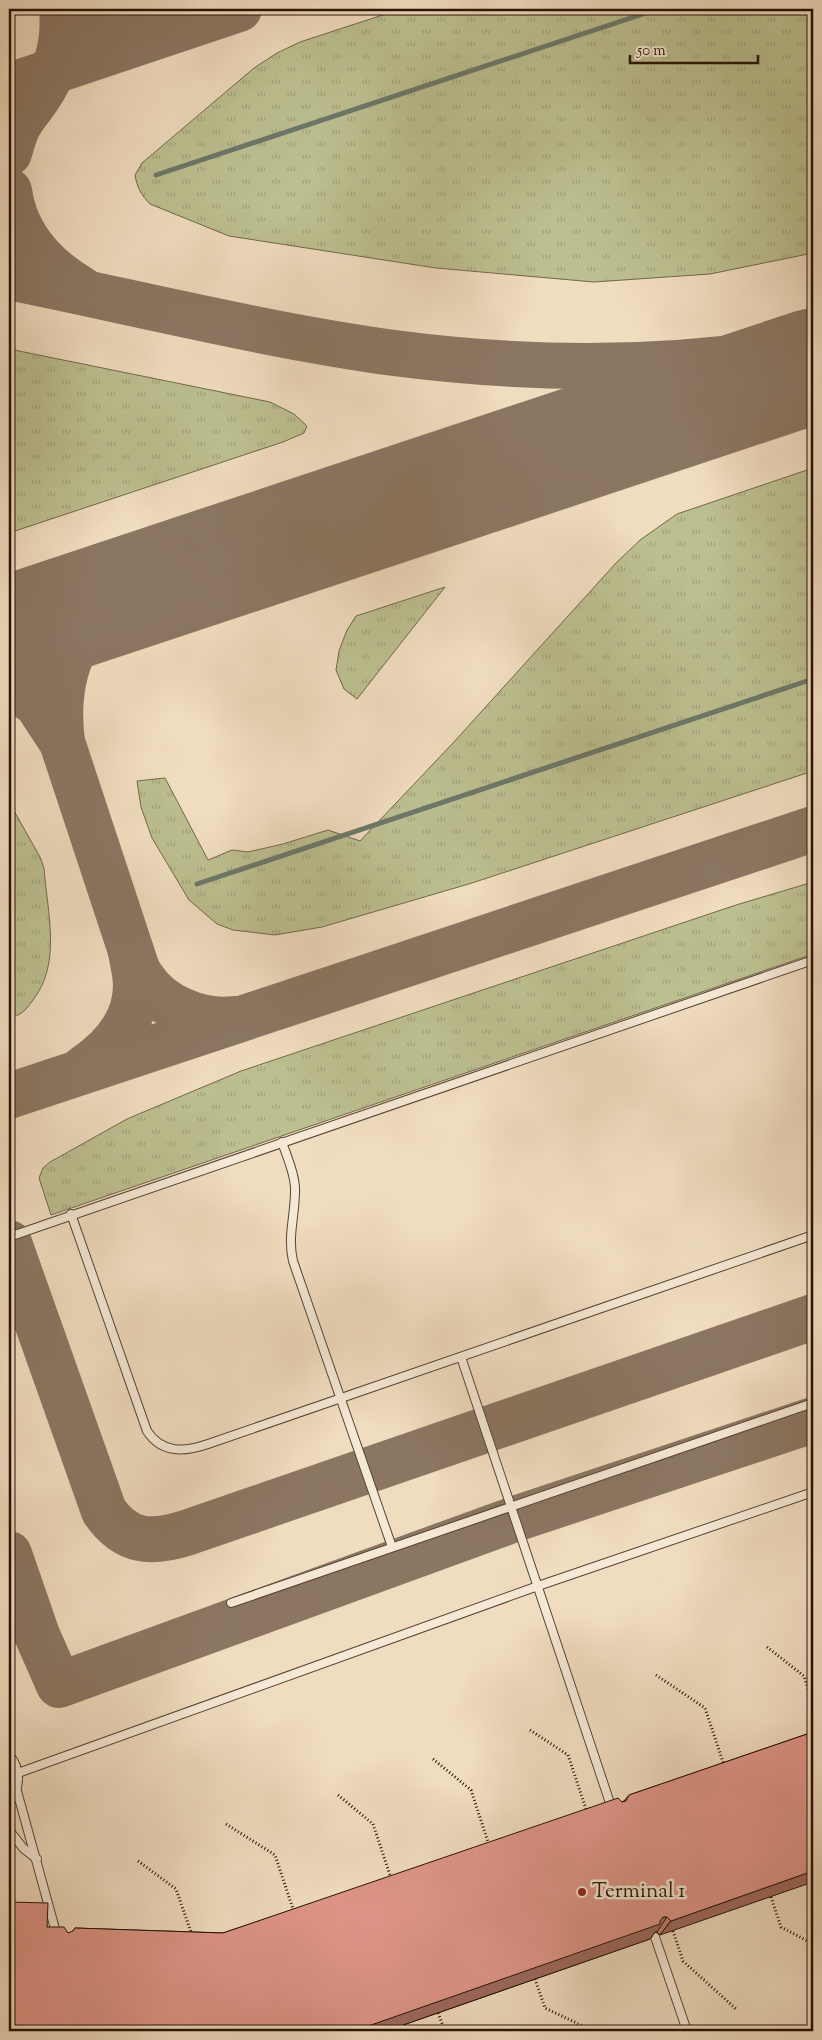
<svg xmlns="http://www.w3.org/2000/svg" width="822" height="2040" font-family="'Sorts Mill Goudy',serif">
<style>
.grass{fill:url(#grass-tufts);stroke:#71684a}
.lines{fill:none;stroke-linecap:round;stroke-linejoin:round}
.stream{stroke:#6c7869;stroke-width:5}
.taxiway{stroke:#8b7662;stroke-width:46}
.runway{stroke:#8b7662;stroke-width:115}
.service-casing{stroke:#584433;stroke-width:10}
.path{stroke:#261104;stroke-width:3;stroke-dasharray:1 2.5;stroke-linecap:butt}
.service{stroke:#f5e8d5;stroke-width:8}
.wall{fill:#c08075;stroke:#261104}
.shaded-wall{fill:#9c685f;stroke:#261104}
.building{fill:#df9588;stroke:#261104}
.poi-dot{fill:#8f2418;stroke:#f5e8d5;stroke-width:2}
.labels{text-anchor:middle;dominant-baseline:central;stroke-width:5;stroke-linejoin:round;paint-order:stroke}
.poi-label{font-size:21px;fill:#261104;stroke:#f5e8d5;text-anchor:start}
</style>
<defs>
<pattern id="grass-tufts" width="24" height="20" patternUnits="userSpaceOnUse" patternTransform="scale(1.25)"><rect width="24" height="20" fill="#bcbf90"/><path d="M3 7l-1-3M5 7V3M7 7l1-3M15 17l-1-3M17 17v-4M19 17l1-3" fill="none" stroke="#a1a37b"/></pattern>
</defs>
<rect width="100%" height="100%" fill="#f0dcbf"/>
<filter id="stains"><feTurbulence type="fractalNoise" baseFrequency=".004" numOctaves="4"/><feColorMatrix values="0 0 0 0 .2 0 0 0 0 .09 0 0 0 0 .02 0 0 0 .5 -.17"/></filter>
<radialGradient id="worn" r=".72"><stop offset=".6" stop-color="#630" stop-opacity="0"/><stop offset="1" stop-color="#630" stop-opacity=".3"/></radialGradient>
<g class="grass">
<path d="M401,9H813V253L710,274L594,282L436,268L229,236L150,204C141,195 137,187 135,175L142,163L254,68L277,53L300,42Z"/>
<path d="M9,349L270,402L294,414L307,426L304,433L283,442L9,533Z"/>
<path d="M813,468V771L472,883L322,927L275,935L233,930L217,924L189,900L152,838L141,807L137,781L165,778L208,860L232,850L248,852L283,844L328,830L360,841L453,743L616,563L640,540L677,514Z"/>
<path d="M445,587L357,699L344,689L336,670L339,651L347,630L356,616Z"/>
<path d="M9,802L40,857L44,868C47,911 62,963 33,1000C27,1009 20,1017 9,1017Z"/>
<path d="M813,882V954L51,1215L39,1178L43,1168L50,1162L127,1119L241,1071L736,905Z"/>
</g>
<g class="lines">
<g class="stream">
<path d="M156,175L658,9"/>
<path d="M197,884L813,679"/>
</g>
<g class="taxiway">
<path d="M86,9C106,27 140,33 167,31"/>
<path d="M9,86L239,9"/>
<path d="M9,153C12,142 15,130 21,121C26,113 32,106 37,99C57,70 65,44 62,9"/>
<path d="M9,191C15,235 44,267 81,289"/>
<path d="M9,277C137,303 264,335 394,353C532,371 676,371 813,346"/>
<path d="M151,586C135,594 119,602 104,613C64,643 56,695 62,742L131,951C134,959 136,969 141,976C160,1007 200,1023 235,1019"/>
<path d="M9,684L37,704L62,742"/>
<path d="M84,1068C116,1047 141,1015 135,974C134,967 132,959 131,951"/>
<path d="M9,1096L813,829"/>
<path d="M9,1243L104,1511C126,1543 151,1544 186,1533L813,1317"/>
<path d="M9,1554L37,1635L59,1685L515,1519L813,1420"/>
</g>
<path class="runway" d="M9,633L813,366"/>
<defs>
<g id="service">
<path d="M282,1142C287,1157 294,1171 295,1187C296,1212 287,1236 293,1261L392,1547"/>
<path d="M71,1214L147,1431C162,1454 185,1452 208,1444L813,1235"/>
<path d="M9,1237L813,960"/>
<path d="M461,1357L612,1809"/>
<path d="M231,1603L813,1403"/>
<path d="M9,1755C22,1769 20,1790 9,1804"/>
<path d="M18,1773L538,1586L813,1492"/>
<path d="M17,1791L57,1936"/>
<path d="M9,1830L23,1848L37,1859"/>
<path d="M655,1937L687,2031"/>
</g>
</defs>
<use href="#service" class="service-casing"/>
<g class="path">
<path d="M767,1647L804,1676L813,1704"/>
<path d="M656,1675L705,1708L724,1765"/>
<path d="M530,1730L568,1755L587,1812"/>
<path d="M433,1759L471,1790L489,1845"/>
<path d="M338,1795L373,1824L391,1878"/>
<path d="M226,1824L275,1855L294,1912"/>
<path d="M138,1861L176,1889L192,1935"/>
<path d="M771,1897L781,1927L813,1944"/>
<path d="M673,1931L683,1961L736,2009"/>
<path d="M535,1979L545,2008L593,2031"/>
<path d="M438,2013L445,2031"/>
</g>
<use href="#service" class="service"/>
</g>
<path class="wall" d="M813,1732L660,1935L657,1932H655L650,1939L386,2031L47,1927L68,1933L72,1932L75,1928L223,1933L624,1801L629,1795Z"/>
<g class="shaded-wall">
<path d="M813,1871V1882L660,1935L671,1921Z"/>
<path d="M663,1917H667L657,1932H655L650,1939L386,2031H354Z"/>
</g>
<path class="building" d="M813,1732V1871L671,1921L667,1917H663L660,1921V1924L354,2031H9V1902L48,1903L47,1927H64L68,1933L73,1931L75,1928L223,1933L618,1798L622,1802L626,1801L629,1795Z"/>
<circle class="poi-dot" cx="582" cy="1892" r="5"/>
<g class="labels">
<g class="poi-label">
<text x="592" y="1892">Terminal 1</text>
</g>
</g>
<rect width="822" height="2040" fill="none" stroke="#f0dcbf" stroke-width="30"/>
<rect x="10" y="10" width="802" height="2020" fill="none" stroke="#261104" stroke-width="2.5"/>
<rect x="15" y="15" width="792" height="2010" fill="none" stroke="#261104"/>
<path d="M630 55v8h128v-8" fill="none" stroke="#261104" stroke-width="2.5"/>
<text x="637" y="55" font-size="15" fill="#261104" stroke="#f5e8d5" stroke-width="4" paint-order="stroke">50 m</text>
<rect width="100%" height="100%" filter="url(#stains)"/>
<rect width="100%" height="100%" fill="url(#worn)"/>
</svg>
